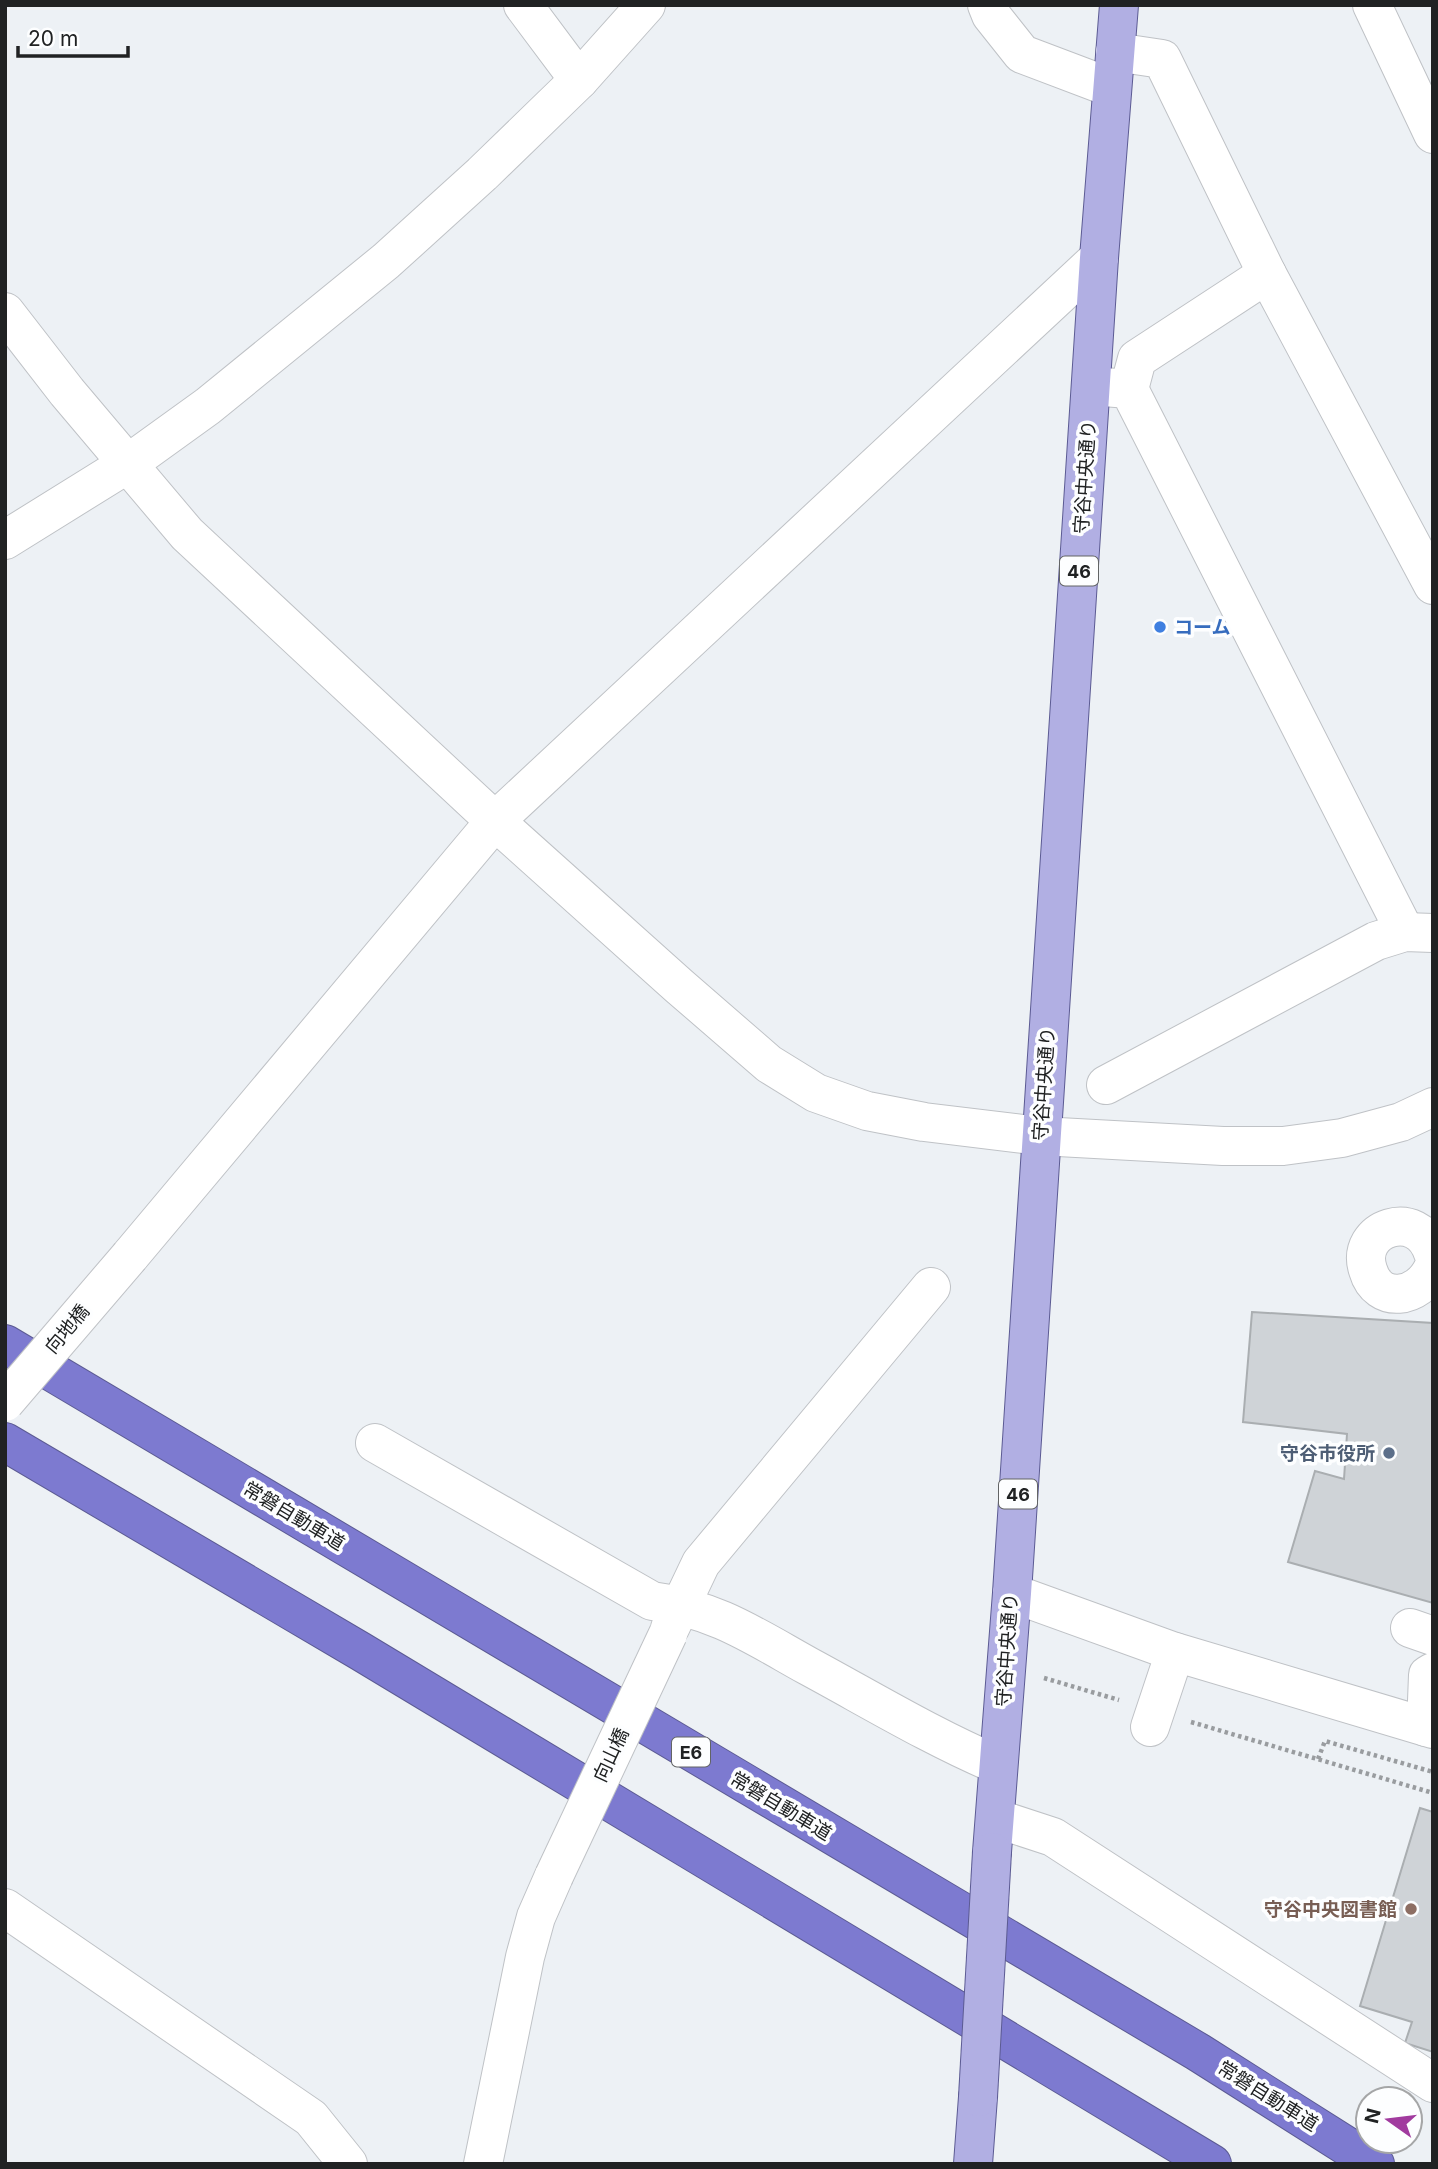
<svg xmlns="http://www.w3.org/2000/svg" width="1438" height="2169" font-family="Inter,'Noto Sans JP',sans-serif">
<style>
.building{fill:#cfd3d7;stroke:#aaaeb1;stroke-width:2}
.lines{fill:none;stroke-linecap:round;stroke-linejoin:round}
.minor-casing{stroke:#bfc2c6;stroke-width:40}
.major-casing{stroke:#5c5b93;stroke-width:40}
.highway-casing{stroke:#5c5b93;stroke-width:40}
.path{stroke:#999c9f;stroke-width:4.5;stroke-dasharray:3.5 3.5;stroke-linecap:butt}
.minor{stroke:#fff;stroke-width:38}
.major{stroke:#b1afe3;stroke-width:38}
.highway{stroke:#7d7ad0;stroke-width:38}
.minor-bridge-casing{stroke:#bfc2c6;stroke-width:40;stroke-linecap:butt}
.major-bridge-casing{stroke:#5c5b93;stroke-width:40;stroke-linecap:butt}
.minor-bridge{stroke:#fff;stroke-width:38}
.major-bridge{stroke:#b1afe3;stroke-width:38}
.shop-dot{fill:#3f7fe0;stroke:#fdfeff;stroke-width:2.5}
.service-dot{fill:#5c6f8a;stroke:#fdfeff;stroke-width:2.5}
.education-dot{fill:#8d6e63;stroke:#fdfeff;stroke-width:2.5}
.labels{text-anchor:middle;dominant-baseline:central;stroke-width:7;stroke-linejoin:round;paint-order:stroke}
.shield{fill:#fdfeff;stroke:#626465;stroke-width:2}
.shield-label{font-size:18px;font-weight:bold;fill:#202223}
.street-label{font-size:19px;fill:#202223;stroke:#fdfeff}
.shop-label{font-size:19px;font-weight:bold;fill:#366cbe;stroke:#fdfeff;text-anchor:start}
.service-label{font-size:19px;font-weight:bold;fill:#4e5e75;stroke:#fdfeff;text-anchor:end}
.education-label{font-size:19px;font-weight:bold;fill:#785e54;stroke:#fdfeff;text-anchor:end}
</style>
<rect width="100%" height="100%" fill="#edf1f5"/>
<g class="building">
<path d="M1252,1312L1433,1323V1603L1288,1562L1315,1471L1344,1479L1347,1434L1243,1422Z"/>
<path d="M1420,1808L1433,1812V2052L1405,2043L1412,2022L1360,2006Z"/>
</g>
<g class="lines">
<defs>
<g id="minor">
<path d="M523,5L579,80"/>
<path d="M987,5L991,15L1022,54L1112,88"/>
<path d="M1372,5L1433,134"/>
<path d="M1115,52L1162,59L1267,274L1433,585"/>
<path d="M5,312L67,392L187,534L495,821L679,986L769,1064L816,1093L867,1111L924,1122L1040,1136L1223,1146H1283L1342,1138L1401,1122L1433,1107"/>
<path d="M1091,386L1129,389L1405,932"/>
<path d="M1129,389L1137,359L1267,274"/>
<path d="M5,540L129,463L208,406L386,261L482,174L579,80L646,5"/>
<path d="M1106,1085L1376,941L1405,932L1433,933"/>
<path d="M1433,1253C1418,1206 1354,1228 1368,1270C1378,1305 1419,1299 1433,1268"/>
<path d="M130,1256L495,821L1099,258"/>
<path d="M375,1443L652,1601C715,1609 754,1636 808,1666C871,1700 932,1737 998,1765"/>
<path d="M1012,1593L1175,1652L1433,1729"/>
<path d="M670,1628L701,1563L931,1287"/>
<path d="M1410,1628L1433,1636"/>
<path d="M1150,1727L1175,1652"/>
<path d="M1426,1727L1428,1675L1433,1672"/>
<path d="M995,1818L1053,1837L1433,2083"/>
<path d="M5,1908L311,2118L348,2164"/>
<path d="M483,2164L525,1957L536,1917L554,1876"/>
</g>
<g id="major">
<path d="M992,1852L1012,1593L1099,258L1119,5"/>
<path d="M973,2164L978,2097"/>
</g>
<g id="highway">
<path d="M5,1344L1198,2052L1375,2164"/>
<path d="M5,1442L360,1651L1212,2164"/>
</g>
</defs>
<use href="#minor" class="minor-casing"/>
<use href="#major" class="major-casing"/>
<use href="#highway" class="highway-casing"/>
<g class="path">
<path d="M1044,1678L1119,1700"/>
<path d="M1191,1722L1433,1793"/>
<path d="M1318,1759L1325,1741L1433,1772"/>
</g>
<use href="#minor" class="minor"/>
<use href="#major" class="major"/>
<use href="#highway" class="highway"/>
<defs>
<g id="minor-bridge">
<path d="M5,1402L130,1256"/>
<path d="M554,1876L668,1634"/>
</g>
<path id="major-bridge" d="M978,2097L992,1852"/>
</defs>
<use href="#minor-bridge" class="minor-bridge-casing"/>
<use href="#major-bridge" class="major-bridge-casing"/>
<use href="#minor-bridge" class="minor-bridge"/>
<use href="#major-bridge" class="major-bridge"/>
</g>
<circle class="shop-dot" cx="1160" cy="627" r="7"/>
<circle class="service-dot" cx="1389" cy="1453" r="7"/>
<circle class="education-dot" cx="1411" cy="1909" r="7"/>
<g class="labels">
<g class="shield">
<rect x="1060" y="556.5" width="38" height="29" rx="5"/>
<rect x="999" y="1479.5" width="38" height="29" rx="5"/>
<rect x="672" y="1737.5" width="38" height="29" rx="5"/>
</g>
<g class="shield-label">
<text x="1079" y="571">46</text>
<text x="1018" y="1494">46</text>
<text x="691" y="1752">E6</text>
</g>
<g class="street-label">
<text transform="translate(1085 477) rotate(-86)">守谷中央通り</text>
<text transform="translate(1044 1084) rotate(-86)">守谷中央通り</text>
<text transform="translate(67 1329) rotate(-50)">向地橋</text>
<text transform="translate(294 1516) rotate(31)">常磐自動車道</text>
<text transform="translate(1007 1650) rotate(-86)">守谷中央通り</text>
<text transform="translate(611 1755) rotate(-65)">向山橋</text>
<text transform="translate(781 1806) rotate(31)">常磐自動車道</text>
<text transform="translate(1268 2096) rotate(32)">常磐自動車道</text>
</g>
<g class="shop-label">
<text x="1174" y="627">コーム</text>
</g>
<g class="service-label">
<text x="1375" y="1453">守谷市役所</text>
</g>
<g class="education-label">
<text x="1397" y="1909">守谷中央図書館</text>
</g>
</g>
<rect width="1438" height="2169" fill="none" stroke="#202223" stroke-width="14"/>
<g transform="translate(1389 2120) rotate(284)"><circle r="33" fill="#fdfeff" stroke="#a5a6a7" stroke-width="2"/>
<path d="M0-5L12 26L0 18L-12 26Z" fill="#a13b9f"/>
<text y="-10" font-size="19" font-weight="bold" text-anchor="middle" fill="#202223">N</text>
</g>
<path d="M18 46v10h110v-10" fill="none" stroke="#202223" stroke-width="3.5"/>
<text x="28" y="46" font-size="21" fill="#202223" stroke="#fdfeff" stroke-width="5" paint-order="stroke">20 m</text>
</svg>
